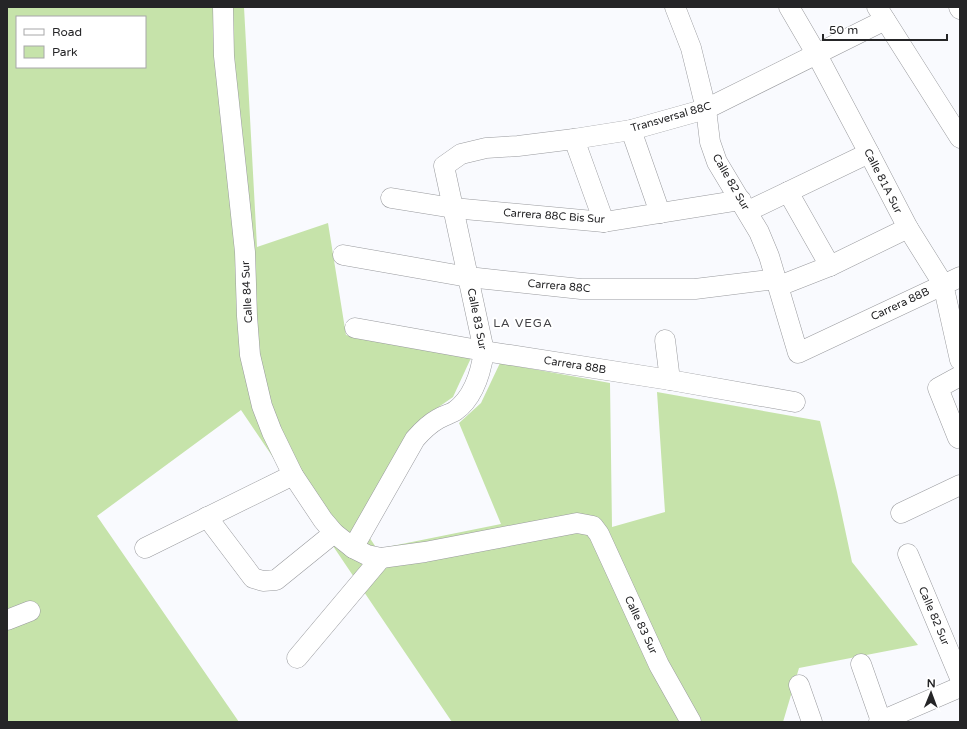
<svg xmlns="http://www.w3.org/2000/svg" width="967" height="729" font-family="'Varela Round',sans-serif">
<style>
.green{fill:#c6e3aa;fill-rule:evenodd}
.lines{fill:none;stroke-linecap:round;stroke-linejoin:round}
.minor-casing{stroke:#999a9e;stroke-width:21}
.minor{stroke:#fff;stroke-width:20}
.labels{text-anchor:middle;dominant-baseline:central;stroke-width:4;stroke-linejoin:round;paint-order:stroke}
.street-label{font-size:11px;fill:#252527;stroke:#fff}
.neighbourhood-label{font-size:12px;letter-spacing:1px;fill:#424246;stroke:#fff}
</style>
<rect width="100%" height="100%" fill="#f9fafe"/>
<path class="green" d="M7,7H244L257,247L328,223L346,335L471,358L453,397L423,418L358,520L377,549L501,524L459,423L481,403L500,363L610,383L612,527L665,512L657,392L820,421L837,492L852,562L918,645L799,668L783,722H452L241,410L97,516L239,722H7ZM17,17H145V67H17Z"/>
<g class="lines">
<defs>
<g id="minor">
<path d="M223,7L224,56L245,252L247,316L250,355L262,406L272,432L293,475L323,520L334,533L353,548L367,555L381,558L425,552L577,523L593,526L599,534L659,665L691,722"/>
<path d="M675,7L691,48L706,109L710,142L717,162L759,232L769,256L798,353L960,277"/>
<path d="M789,7L817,55L869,153L908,228L943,284L960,360"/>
<path d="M877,7L960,138"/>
<path d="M959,7L960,9"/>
<path d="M631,130L660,213"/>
<path d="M574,139L604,222"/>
<path d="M788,192L830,266"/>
<path d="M391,198L453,208L604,222L741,200"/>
<path d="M748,211L869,153"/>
<path d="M343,255L468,277L581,289H695L776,279"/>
<path d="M779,286L830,266L908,228"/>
<path d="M355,328L484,351L670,380L795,402"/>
<path d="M665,340L670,380"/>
<path d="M958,438L938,388L960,376"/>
<path d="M901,513L960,485"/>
<path d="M207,517L253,578L263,581L276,580L334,533"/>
<path d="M145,548L293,475"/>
<path d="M353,548L415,439C422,431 429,424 438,419C443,416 450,414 455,411C473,398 481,372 484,351L444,166L461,154L486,148L518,146L574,139L631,130L706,109L885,20"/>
<path d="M908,554L960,678"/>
<path d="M7,620L30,611"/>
<path d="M297,658L381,558"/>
<path d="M861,664L881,721"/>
<path d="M799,685L812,722"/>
<path d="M879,722L960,687"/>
</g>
</defs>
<use href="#minor" class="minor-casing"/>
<use href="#minor" class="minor"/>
</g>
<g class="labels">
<g class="street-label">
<text transform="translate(671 117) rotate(-16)">Transversal 88C</text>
<text transform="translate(883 181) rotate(63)">Calle 81A Sur</text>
<text transform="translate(731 182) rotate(60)">Calle 82 Sur</text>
<text transform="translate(554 216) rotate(4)">Carrera 88C Bis Sur</text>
<text transform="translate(559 286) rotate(5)">Carrera 88C</text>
<text transform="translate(247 292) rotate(-93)">Calle 84 Sur</text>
<text transform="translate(900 304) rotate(-25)">Carrera 88B</text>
<text transform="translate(477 319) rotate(79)">Calle 83 Sur</text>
<text transform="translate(575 365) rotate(9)">Carrera 88B</text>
<text transform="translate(934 616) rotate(67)">Calle 82 Sur</text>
<text transform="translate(641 625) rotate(65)">Calle 83 Sur</text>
</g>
<g class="neighbourhood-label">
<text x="523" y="323">LA VEGA</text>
</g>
</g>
<rect width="967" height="729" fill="none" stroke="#252527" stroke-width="16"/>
<rect x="16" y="16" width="130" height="52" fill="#ffffff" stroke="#a8a8a9"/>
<rect x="24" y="29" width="20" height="6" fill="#ffffff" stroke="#a8a8a9"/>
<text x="52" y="36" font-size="12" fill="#252527">Road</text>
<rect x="24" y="46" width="20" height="12" fill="#c6e3aa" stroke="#a8a8a9"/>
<text x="52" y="56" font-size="12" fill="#252527">Park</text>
<g transform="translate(931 693) rotate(1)" stroke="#ffffff" stroke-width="3" paint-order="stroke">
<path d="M0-3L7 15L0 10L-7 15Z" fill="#252527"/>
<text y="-6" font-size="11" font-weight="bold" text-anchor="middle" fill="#252527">N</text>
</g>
<path d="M823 34v6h124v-6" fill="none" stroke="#252527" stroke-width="2"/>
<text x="829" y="34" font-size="12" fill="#252527" stroke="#ffffff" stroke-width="3" paint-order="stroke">50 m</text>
</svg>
